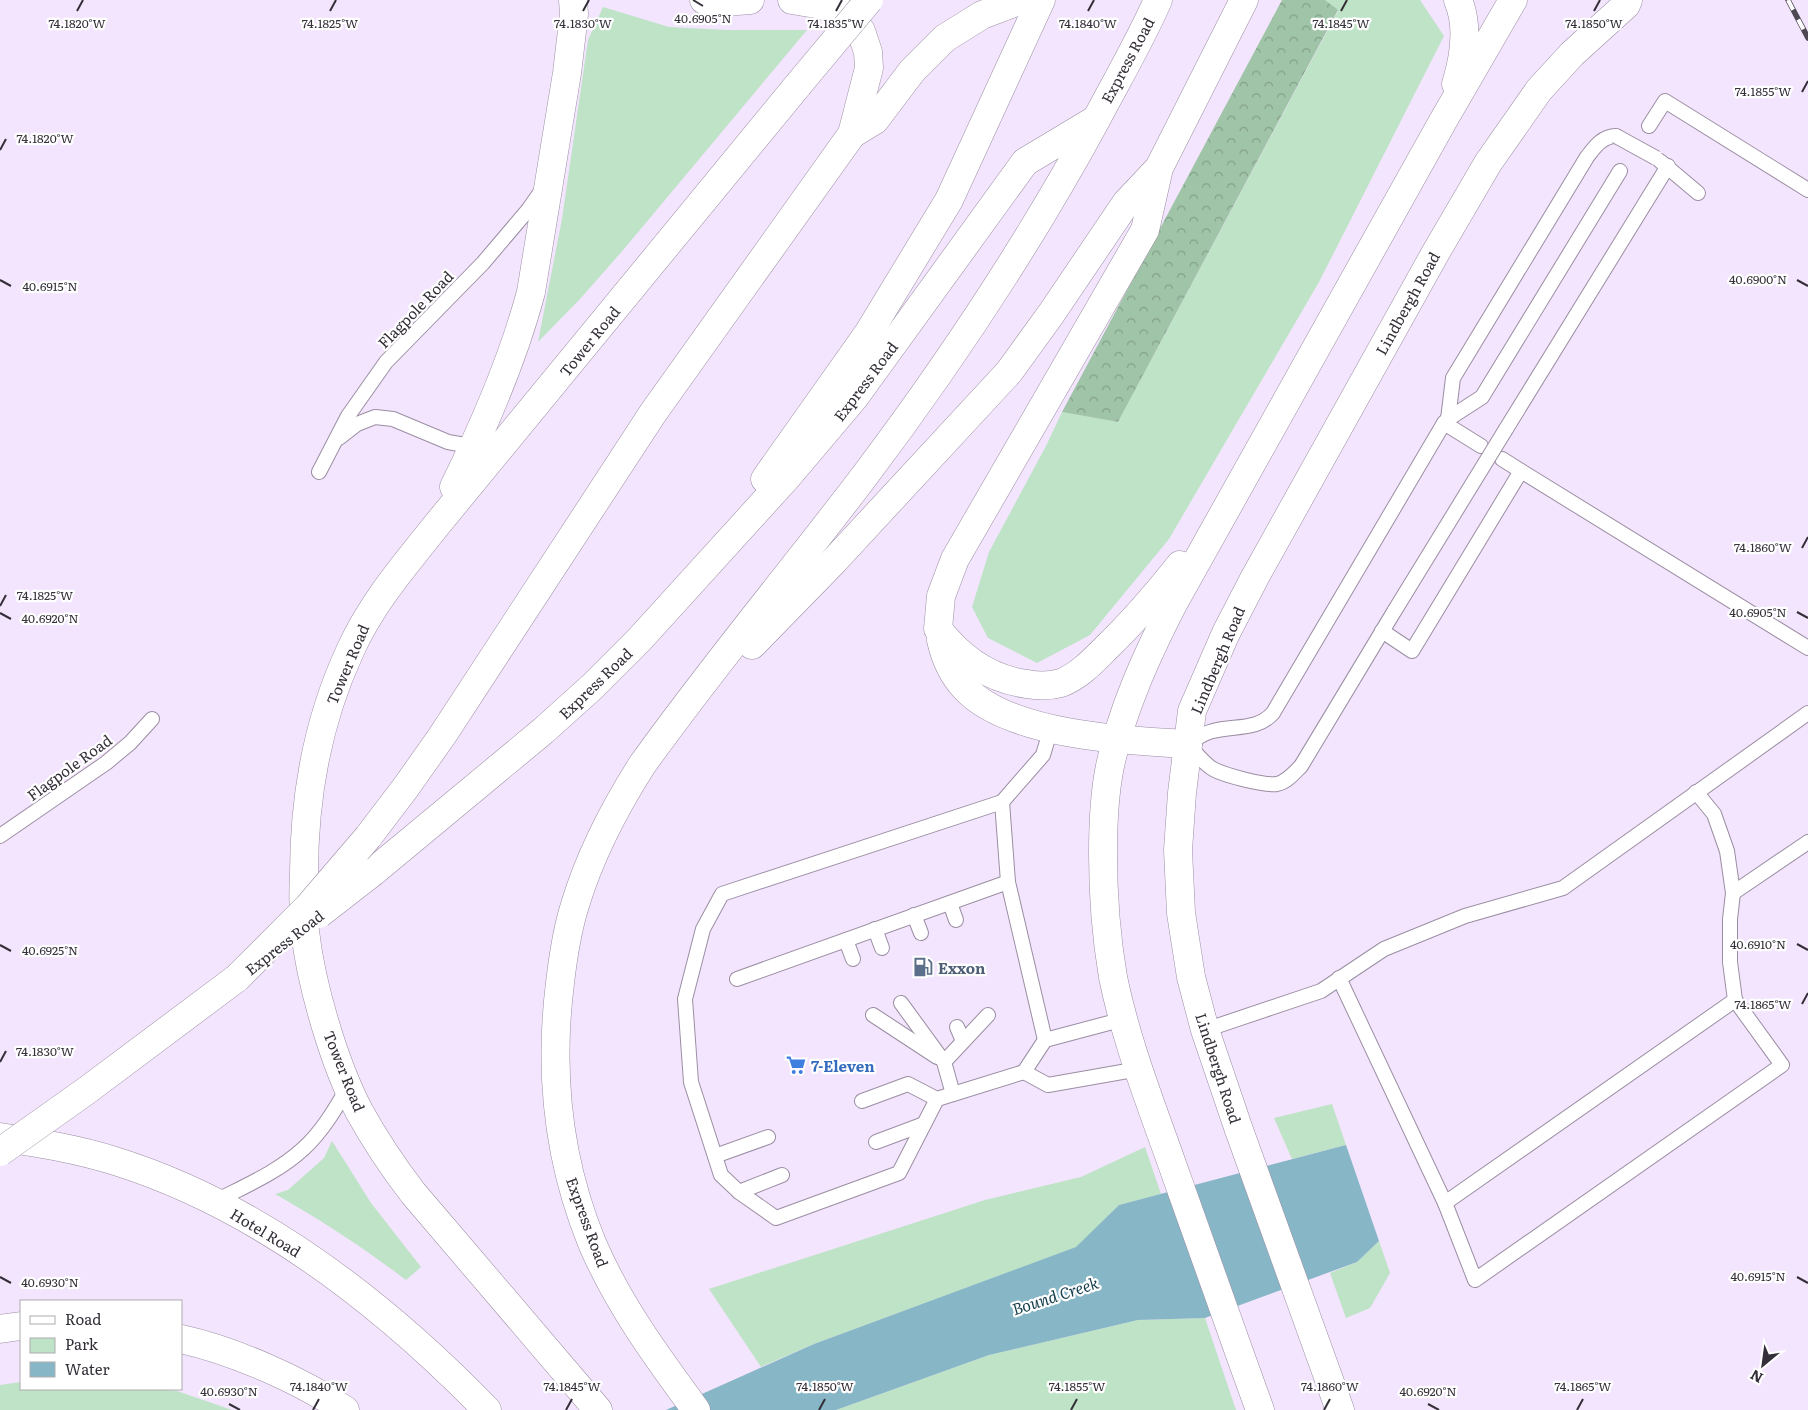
<svg xmlns="http://www.w3.org/2000/svg" width="1808" height="1410" font-family="Literata,serif">
<style>
.built{fill:#f3e5fd;fill-rule:evenodd}
.green{fill:#bee3c6}
.forest{fill:url(#forest-crowns)}
.water{fill:#87b6c7}
.lines{fill:none;stroke-linecap:round;stroke-linejoin:round}
.service-casing{stroke:#9b8ea3;stroke-width:16}
.tertiary-casing{stroke:#9b8ea3;stroke-width:29}
.service{stroke:#fff;stroke-width:14}
.tertiary{stroke:#fff;stroke-width:28}
.rail-casing{stroke:#4e4852;stroke-width:5.5}
.rail{stroke:#fff;stroke-width:4;stroke-dasharray:11;stroke-linecap:butt}
.service-bridge-casing{stroke:#9b8ea3;stroke-width:16;stroke-linecap:butt}
.tertiary-bridge-casing{stroke:#9b8ea3;stroke-width:29;stroke-linecap:butt}
.service-bridge{stroke:#fff;stroke-width:14}
.tertiary-bridge{stroke:#fff;stroke-width:28}
.ticks{fill:none;stroke:#342f38;stroke-width:2}
.labels{text-anchor:middle;dominant-baseline:central;stroke-width:4.5;stroke-linejoin:round;paint-order:stroke}
.street-label{font-size:15px;fill:#342f38;stroke:#fff}
.service-label{font-size:15px;font-weight:bold;fill:#4e5e75;stroke:#fff;text-anchor:start}
.shop-label{font-size:15px;font-weight:bold;fill:#366cbe;stroke:#fff;text-anchor:start}
.water-label{font-size:16px;font-style:italic;fill:#153f4d;stroke:#fff}
.ticks-label{font-size:12px;text-anchor:middle;fill:#342f38;stroke:#fff;stroke-width:4.5;stroke-linejoin:round;paint-order:stroke}
</style>
<defs>
<pattern id="forest-crowns" width="20" height="18" patternUnits="userSpaceOnUse" patternTransform="scale(1.25)"><rect width="20" height="18" fill="#a0c4a8"/><path d="M2 6a3 3 0 1 1 6 0M12 15a3 3 0 1 1 6 0" fill="none" stroke="#83a08a"/></pattern>
</defs>
<rect width="100%" height="100%" fill="#f7effd"/>
<path class="built" d="M0,0H1808V1410H0ZM21,1301H181V1389H21Z"/>
<g class="green">
<path d="M1325,0H1420L1444,36L1319,282L1169,539L1090,635L1037,663L988,638L972,607L989,552L1046,446L1062,412L1118,422L1338,11Z"/>
<path d="M603,7L669,27L728,30H807L624,249L580,299L538,342L562,219L588,40Z"/>
<path d="M1332,1104L1346,1145L1292,1159L1274,1118Z"/>
<path d="M332,1141L371,1203L421,1267L406,1280C364,1248 321,1220 275,1194L288,1190L324,1158Z"/>
<path d="M1145,1147L1161,1194L1119,1205L1077,1247L814,1344L761,1367L709,1289L985,1200L1081,1177Z"/>
<path d="M1379,1241L1390,1273L1370,1308L1346,1318L1330,1273L1357,1262Z"/>
<path d="M1205,1318L1236,1410H836L989,1355L1138,1320Z"/>
<path d="M21,1382V1389H156L177,1391L232,1410H0V1385Z"/>
</g>
<path class="forest" d="M1282,0H1325L1338,10L1118,422L1062,412Z"/>
<path class="water" d="M1346,1145L1379,1241L1357,1262L1205,1318L1138,1320L989,1355L836,1410H666L814,1344L1076,1247L1119,1205Z"/>
<g class="lines">
<defs>
<g id="service">
<path d="M1649,126L1665,101L1808,190"/>
<path d="M1660,161L1698,193"/>
<path d="M1448,419L1453,378L1587,157C1594,148 1602,136 1616,136"/>
<path d="M1444,423L1481,446"/>
<path d="M1506,429L1668,166"/>
<path d="M339,438L357,424L375,417L393,419L448,442L476,447"/>
<path d="M1502,459L1521,471"/>
<path d="M319,472L348,416L386,362L483,263L528,210L542,190"/>
<path d="M1395,610L1301,766C1294,773 1287,782 1277,784C1264,786 1224,775 1213,769C1203,763 1196,753 1188,744C1196,739 1203,733 1213,731C1234,725 1257,731 1273,713L1444,423L1448,419L1482,397L1620,171"/>
<path d="M1382,631L1412,651L1521,471L1808,648"/>
<path d="M1002,802L1008,882L1045,1040"/>
<path d="M0,836L106,763L130,743L152,719"/>
<path d="M1733,893L1808,842"/>
<path d="M950,903L956,920"/>
<path d="M914,915L921,933"/>
<path d="M875,929L882,948"/>
<path d="M846,940L853,959"/>
<path d="M1339,978L1445,1203L1735,1000L1730,962V919L1733,893L1727,851L1714,814L1696,792"/>
<path d="M737,979L1008,882"/>
<path d="M901,1003L944,1062L953,1094"/>
<path d="M873,1015L937,1057"/>
<path d="M957,1027L963,1041"/>
<path d="M1205,1030L1321,991L1384,949L1465,916L1563,888L1808,713"/>
<path d="M944,1062L988,1015"/>
<path d="M1024,1072L1048,1085L1139,1069"/>
<path d="M937,1099L899,1173L776,1218L739,1192L721,1175L691,1082L685,999L703,929L722,894L1002,802L1043,755L1051,728"/>
<path d="M862,1101L908,1084L937,1099L1024,1072L1045,1040L1124,1019"/>
<path d="M876,1142L924,1124"/>
<path d="M715,1156L768,1137"/>
<path d="M739,1192L782,1175"/>
<path d="M214,1202C245,1186 278,1172 303,1149C322,1132 336,1108 348,1087"/>
<path d="M1445,1203L1475,1280L1782,1065L1735,1000"/>
</g>
<g id="tertiary">
<path d="M704,0L737,1L750,0"/>
<path d="M792,0L816,4L839,10L849,18L861,31L868,52L869,68L852,134"/>
<path d="M1456,84C1464,58 1469,26 1458,0"/>
<path d="M765,479L869,332L949,200L1041,0"/>
<path d="M454,487C485,424 513,360 531,292L567,73L574,14L573,0"/>
<path d="M1180,565C1157,594 1133,622 1106,648C1093,661 1079,676 1061,683C1050,686 1038,686 1027,684C989,679 961,659 938,629L941,596L955,559L1145,230L1159,168L1244,0"/>
<path d="M941,640C945,658 952,674 965,688C1008,735 1127,741 1188,744"/>
<path d="M752,645L834,561L1009,372L1051,314L1126,203L1158,169"/>
<path d="M368,837L406,787L442,736L653,413L852,134L875,120L912,71L945,38L982,15L1021,0"/>
<path d="M373,872L543,731L593,686L639,640L788,476L854,398L1025,162L1095,120"/>
<path d="M86,1091L237,978"/>
<path d="M0,1137C39,1143 77,1149 115,1161C259,1206 383,1303 487,1410"/>
<path d="M0,1329L21,1326"/>
<path d="M181,1339C235,1351 300,1380 345,1410"/>
<path d="M598,1410L413,1193C393,1167 375,1140 359,1111C334,1063 311,985 305,931C303,912 303,893 304,874C304,798 318,720 350,651C371,604 404,566 435,527L798,85"/>
<path d="M696,1410C657,1357 618,1304 592,1243C558,1160 549,1071 560,983C563,957 567,930 575,905C590,855 614,809 642,765C712,667 790,574 863,478C949,364 1028,245 1096,120C1117,80 1140,41 1158,0"/>
<path d="M1260,1410C1232,1333 1205,1256 1177,1178C1154,1112 1127,1046 1113,977C1106,936 1103,895 1103,854C1103,825 1104,795 1110,766C1122,709 1147,655 1173,604L1443,121L1513,0"/>
<path d="M1340,1410L1239,1130L1205,1030L1191,977L1181,913L1178,850L1182,793L1192,711L1226,633L1255,577L1436,252L1488,163L1539,90L1572,54L1626,5L1628,0"/>
</g>
</defs>
<use href="#service" class="service-casing"/>
<use href="#tertiary" class="tertiary-casing"/>
<use href="#service" class="service"/>
<use href="#tertiary" class="tertiary"/>
<defs>
<path id="rail" d="M1788,0L1808,38"/>
</defs>
<use href="#rail" class="rail-casing"/>
<use href="#rail" class="rail"/>
<defs>
<g id="service-bridge">
<path d="M1616,136L1656,158"/>
<path d="M1395,610L1506,429"/>
</g>
<g id="tertiary-bridge">
<path d="M798,85L869,0"/>
<path d="M319,914L373,872"/>
<path d="M237,978L308,907L368,837"/>
<path d="M0,1152L86,1091"/>
</g>
</defs>
<use href="#service-bridge" class="service-bridge-casing"/>
<use href="#tertiary-bridge" class="tertiary-bridge-casing"/>
<use href="#service-bridge" class="service-bridge"/>
<use href="#tertiary-bridge" class="tertiary-bridge"/>
</g>
<path class="ticks" d="M693,0L703,6M77,11L83,0M330,11L336,0M583,11L589,0M836,11L842,0M1088,11L1094,0M1341,11L1347,0M1594,11L1600,0M1802,92L1808,81M0,150L6,139M0,280L11,286M1797,280L1808,286M1802,548L1808,537M0,606L6,595M1797,612L1808,618M0,613L11,619M1797,944L1808,950M0,945L11,951M1802,1004L1808,993M0,1062L6,1051M0,1277L11,1283M1797,1277L1808,1283M229,1404L240,1410M1428,1404L1439,1410M313,1410L319,1399M566,1410L572,1399M819,1410L825,1399M1071,1410L1077,1399M1324,1410L1330,1399M1577,1410L1583,1399"/>
<defs>
<symbol id="fuel-bare" viewBox="-9 -9 18 18"><path d="M-5.5-6h7V0h2V4h1.3V-2.5L3-4.5l.8-.8L6-3V5H2.5V1h-1V6h-7ZM-4.2-4.7v3.2H.2V-4.7Z" fill="#5c6f8a" stroke="#fff" stroke-width="2.5" paint-order="stroke"/></symbol>
<symbol id="supermarket-bare" viewBox="-9 -9 18 18"><path d="M-6-5.5h2.5l.6 2H6L4.5 2H-2.5L-4.4-4H-6ZM-1.5 3.2a1.3 1.3 0 1 0 .1 0ZM3 3.2a1.3 1.3 0 1 0 .1 0Z" fill="#3f7fe0" stroke="#fff" stroke-width="2.5" paint-order="stroke"/></symbol>
</defs>
<g fill-rule="evenodd">
<use href="#fuel-bare" x="909" y="953" width="28" height="28"/>
<use href="#supermarket-bare" x="782" y="1051" width="28" height="28"/>
</g>
<g class="labels">
<g class="street-label">
<text transform="translate(1127 60) rotate(-62)">Express Road</text>
<text transform="translate(1407 303) rotate(-61)">Lindbergh Road</text>
<text transform="translate(415 309) rotate(-46)">Flagpole Road</text>
<text transform="translate(589 341) rotate(-51)">Tower Road</text>
<text transform="translate(865 381) rotate(-53)">Express Road</text>
<text transform="translate(1217 660) rotate(-67)">Lindbergh Road</text>
<text transform="translate(347 664) rotate(-67)">Tower Road</text>
<text transform="translate(595 683) rotate(-44)">Express Road</text>
<text transform="translate(69 767) rotate(-36)">Flagpole Road</text>
<text transform="translate(284 942) rotate(-38)">Express Road</text>
<text transform="translate(1219 1068) rotate(72)">Lindbergh Road</text>
<text transform="translate(345 1071) rotate(68)">Tower Road</text>
<text transform="translate(588 1222) rotate(70)">Express Road</text>
<text transform="translate(266 1232) rotate(31)">Hotel Road</text>
</g>
<g class="service-label">
<text x="938" y="967">Exxon</text>
</g>
<g class="shop-label">
<text x="811" y="1065">7-Eleven</text>
</g>
<g class="water-label">
<text transform="translate(1055 1295) rotate(-18)">Bound Creek</text>
</g>
</g>
<g class="ticks-label">
<text x="703" y="23">40.6905°N</text>
<text x="77" y="28">74.1820°W</text>
<text x="330" y="28">74.1825°W</text>
<text x="583" y="28">74.1830°W</text>
<text x="836" y="28">74.1835°W</text>
<text x="1088" y="28">74.1840°W</text>
<text x="1341" y="28">74.1845°W</text>
<text x="1594" y="28">74.1850°W</text>
<text x="1763" y="96">74.1855°W</text>
<text x="45" y="143">74.1820°W</text>
<text x="1758" y="284">40.6900°N</text>
<text x="50" y="291">40.6915°N</text>
<text x="1763" y="552">74.1860°W</text>
<text x="45" y="600">74.1825°W</text>
<text x="1758" y="617">40.6905°N</text>
<text x="50" y="623">40.6920°N</text>
<text x="1758" y="949">40.6910°N</text>
<text x="50" y="955">40.6925°N</text>
<text x="1763" y="1009">74.1865°W</text>
<text x="45" y="1056">74.1830°W</text>
<text x="1758" y="1281">40.6915°N</text>
<text x="50" y="1287">40.6930°N</text>
<text x="319" y="1391">74.1840°W</text>
<text x="572" y="1391">74.1845°W</text>
<text x="825" y="1391">74.1850°W</text>
<text x="1077" y="1391">74.1855°W</text>
<text x="1330" y="1391">74.1860°W</text>
<text x="1583" y="1391">74.1865°W</text>
<text x="229" y="1396">40.6930°N</text>
<text x="1428" y="1396">40.6920°N</text>
</g>
<rect x="20" y="1300" width="162" height="90" fill="#ffffff" stroke="#aeacaf"/>
<rect x="30" y="1316" width="25" height="8" fill="#ffffff" stroke="#aeacaf"/>
<text x="65" y="1325" font-size="15" fill="#342f38">Road</text>
<rect x="30" y="1338" width="25" height="15" fill="#bee3c6" stroke="#aeacaf"/>
<text x="65" y="1350" font-size="15" fill="#342f38">Park</text>
<rect x="30" y="1362" width="25" height="15" fill="#87b6c7" stroke="#aeacaf"/>
<text x="65" y="1375" font-size="15" fill="#342f38">Water</text>
<g transform="translate(1763 1365) rotate(209)" stroke="#ffffff" stroke-width="4" paint-order="stroke">
<path d="M0-4L9 19L0 12L-9 19Z" fill="#342f38"/>
<text y="-8" font-size="14" font-weight="bold" text-anchor="middle" fill="#342f38">N</text>
</g>
</svg>
